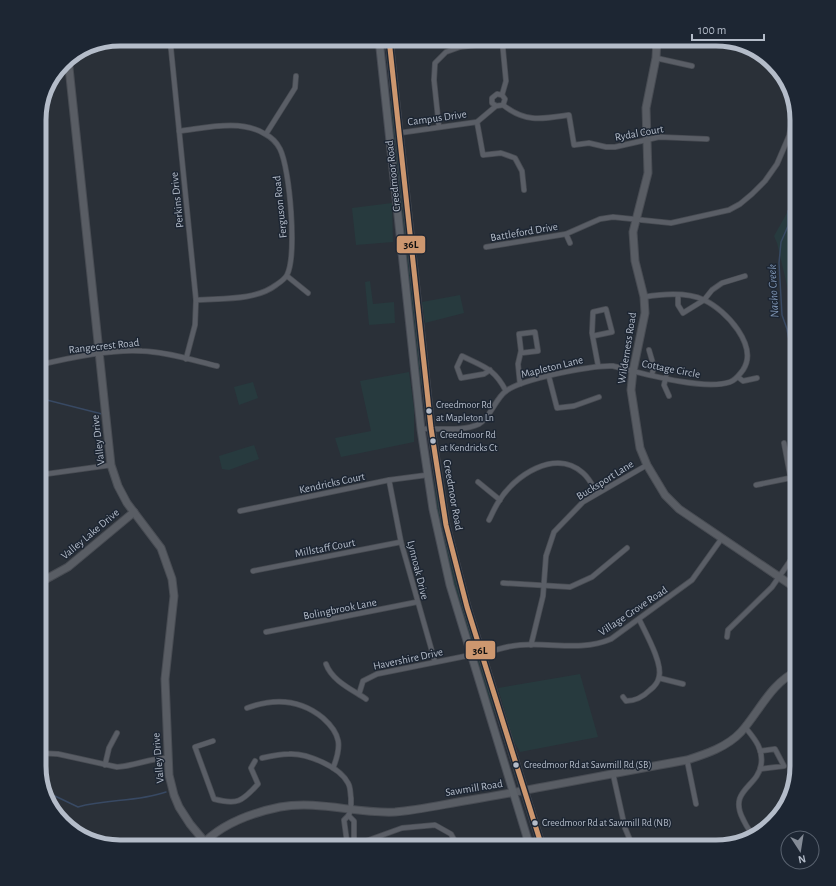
<svg xmlns="http://www.w3.org/2000/svg" width="836" height="886" font-family="'Alegreya Sans',sans-serif">
<style>
.green{fill:#273a3e}
.lines{fill:none;stroke-linecap:round;stroke-linejoin:round}
.stream{stroke:#384963;stroke-width:1.5}
.street-casing{stroke:#484c53;stroke-width:6}
.secondary-casing{stroke:#484c53;stroke-width:9}
.primary-casing{stroke:#484c55;stroke-width:9}
.street{stroke:#5a5e66;stroke-width:4.5}
.secondary{stroke:#595d64;stroke-width:7}
.primary{stroke:#5c6168;stroke-width:7}
.bus-1-casing{stroke:#1d2633;stroke-width:8}
.bus-1{stroke:#cd976f;stroke-width:5}
.bus-dot{fill:#b4bcc9;stroke:#1d2633;stroke-width:1.5}
.labels{text-anchor:middle;dominant-baseline:central;stroke-width:3;stroke-linejoin:round;paint-order:stroke}
.bus-label{font-size:10px;fill:#b4bcc9;stroke:#1d2633;text-anchor:start}
.street-label{font-size:11px;fill:#b4bcc9;stroke:#1d2633}
.water-label{font-size:12px;font-style:italic;fill:#7c92b1;stroke:#1d2633}
.rim{fill:none;stroke:#b4bcc9;stroke-width:5}
.line-badge{stroke:#1d2633;stroke-width:1.5}
.pale-badge-label{font-size:11px;text-anchor:middle;font-weight:bold;fill:#111}
</style>
<rect width="100%" height="100%" fill="#2a3038"/>
<g class="green">
<path d="M388,101H391L396,126L425,398L419,377Z"/>
<path d="M797,195V308L793,311L777,243L774,236Z"/>
<path d="M392,203L393,242L356,245L352,208Z"/>
<path d="M370,281L373,304L394,302L395,323L369,325L365,282Z"/>
<path d="M460,295L464,313L425,323L422,302Z"/>
<path d="M409,372L414,409V442L341,457L335,438L371,431L360,381Z"/>
<path d="M253,382L258,398L239,405L234,387Z"/>
<path d="M254,445L259,459L229,470L222,469L219,456Z"/>
<path d="M429,459L453,571L511,760L497,718L485,692L456,594L439,525L428,460Z"/>
<path d="M580,674L598,737L520,752L513,740L498,688Z"/>
</g>
<g class="lines">
<g class="stream">
<path d="M797,199L788,211V226L781,242L779,263L782,315L787,329L797,385"/>
<path d="M39,398L102,414"/>
<path d="M55,796L78,807C107,799 137,802 166,792"/>
</g>
<defs>
<g id="street">
<path d="M170,39L196,300L195,325L186,359"/>
<path d="M656,58L692,66"/>
<path d="M769,66L777,68"/>
<path d="M502,95L506,81L502,39"/>
<path d="M503,105C526,123 542,119 569,115L574,145L589,143L606,147H615L659,137L707,139"/>
<path d="M477,122L483,155L501,153L515,158L522,171L524,190"/>
<path d="M439,127L434,80L435,63L446,52L460,47L524,39"/>
<path d="M179,131C206,128 241,119 265,134C271,137 277,143 280,149C290,169 297,255 287,275C285,279 279,283 276,285C255,301 221,298 196,300"/>
<path d="M399,133L477,122L496,106L503,105L505,99L502,95L497,94L492,98V103L496,106"/>
<path d="M266,134L295,88L296,76"/>
<path d="M566,234L570,243"/>
<path d="M486,247L566,234L600,219L613,217L671,223L729,210L740,204L752,194L765,181L777,164L789,136L794,111"/>
<path d="M287,276L308,293"/>
<path d="M678,295V305L683,313L704,300L712,290L722,283L745,276"/>
<path d="M593,336L612,332L606,309L593,312L592,333L598,365"/>
<path d="M649,350L654,367L652,374"/>
<path d="M39,365C68,358 113,349 142,351C167,352 192,360 217,366"/>
<path d="M490,370L484,374L461,378L457,367L462,356C484,367 494,368 506,391"/>
<path d="M549,377L557,408L574,406L599,397"/>
<path d="M666,377L664,385L669,396"/>
<path d="M738,377L743,381L757,378"/>
<path d="M520,384L518,364L521,351L519,334L535,332L538,351L521,353"/>
<path d="M421,429C439,428 462,432 479,424C491,417 495,399 506,391C522,379 592,365 613,366C641,373 703,391 730,382C736,380 739,375 743,370C759,346 726,310 704,300C687,292 662,294 644,297"/>
<path d="M784,443L797,512"/>
<path d="M39,475L111,465"/>
<path d="M389,480L401,542L435,662"/>
<path d="M478,482L500,500"/>
<path d="M756,485L790,478"/>
<path d="M240,511L389,480L427,475"/>
<path d="M489,520C492,514 495,507 499,501C514,476 555,448 583,473C589,478 593,486 597,493"/>
<path d="M253,571L401,542"/>
<path d="M503,583L570,587L592,577L627,548"/>
<path d="M266,632L417,602"/>
<path d="M727,637L728,630L772,587L797,551"/>
<path d="M531,645L543,596L546,556L554,532L583,502L647,465"/>
<path d="M481,655C494,650 507,646 520,645C551,642 581,652 611,639L692,580L722,538"/>
<path d="M326,664C332,681 353,690 366,699"/>
<path d="M659,678L683,684"/>
<path d="M359,694L363,681L377,674L471,655"/>
<path d="M623,697L626,701C636,701 643,697 650,690C654,687 658,682 659,677C663,663 645,632 639,619"/>
<path d="M247,708C274,698 300,699 323,718C341,734 342,746 333,768"/>
<path d="M745,727C754,738 764,749 761,765C758,787 728,790 743,819C746,825 748,830 753,834"/>
<path d="M213,741L195,747L214,799C237,805 242,802 258,784L251,768L255,761"/>
<path d="M39,753L58,754L117,767C135,766 150,758 168,758"/>
<path d="M262,758C271,756 280,754 289,754C307,753 340,767 348,783C351,788 350,793 351,798C351,807 352,814 344,820L347,842"/>
<path d="M687,760L696,804"/>
<path d="M105,765L109,748L117,733"/>
<path d="M760,769L784,766L775,749L760,751"/>
<path d="M613,774L625,828L633,847"/>
<path d="M349,816L354,821V842"/>
<path d="M124,847L139,842H148"/>
<path d="M310,847L338,841H366L402,828L435,825L451,834L458,847"/>
</g>
<g id="secondary">
<path d="M657,39L656,58L646,108L648,173L633,232L635,261L644,297L645,313L633,371L631,390L640,448L647,465L665,495L679,509L797,589"/>
<path d="M86,47L131,39"/>
<path d="M68,58L111,465L118,486L127,503L161,548L172,579L174,596L165,679L169,775L174,795L179,807L190,824L205,842"/>
<path d="M39,583L68,567L134,512"/>
<path d="M200,847C220,824 251,813 280,807C318,800 357,814 395,812C420,810 445,804 470,800C542,788 614,773 687,760C706,754 727,747 741,732C759,712 771,683 797,671"/>
</g>
<g id="primary">
<path d="M379,39L421,429L433,509L450,585L530,847"/>
<path d="M389,39L431,428L446,525L467,607L542,847"/>
</g>
</defs>
<use href="#street" class="street-casing"/>
<use href="#secondary" class="secondary-casing"/>
<use href="#primary" class="primary-casing"/>
<use href="#street" class="street"/>
<use href="#secondary" class="secondary"/>
<use href="#primary" class="primary"/>
<defs>
<path id="bus-1" d="M389,39L431,428L446,525L467,607L542,847"/>
</defs>
<use href="#bus-1" class="bus-1-casing"/>
<use href="#bus-1" class="bus-1"/>
</g>
<g class="bus-dot">
<circle cx="429" cy="411" r="3.5"/>
<circle cx="433" cy="441" r="3.5"/>
<circle cx="516" cy="765" r="3.5"/>
<circle cx="535" cy="823" r="3.5"/>
</g>
<g class="labels">
<g class="bus-label">
<text x="436" y="405">Creedmoor Rd<tspan x="436" dy="13">at Mapleton Ln</tspan></text>
<text x="440" y="435">Creedmoor Rd<tspan x="440" dy="13">at Kendricks Ct</tspan></text>
<text x="524" y="765">Creedmoor Rd at Sawmill Rd (SB)</text>
<text x="542" y="823">Creedmoor Rd at Sawmill Rd (NB)</text>
</g>
<g class="street-label">
<text transform="translate(437 118) rotate(-8)">Campus Drive</text>
<text transform="translate(639 133) rotate(-10)">Rydal Court</text>
<text transform="translate(393 176) rotate(-96)">Creedmoor Road</text>
<text transform="translate(177 200) rotate(-96)">Perkins Drive</text>
<text transform="translate(280 207) rotate(-96)">Ferguson Road</text>
<text transform="translate(524 232) rotate(-10)">Battleford Drive</text>
<text transform="translate(104 346) rotate(-6)">Rangecrest Road</text>
<text transform="translate(627 348) rotate(-81)">Wilderness Road</text>
<text transform="translate(552 367) rotate(-14)">Mapleton Lane</text>
<text transform="translate(671 369) rotate(11)">Cottage Circle</text>
<text transform="translate(98 440) rotate(-97)">Valley Drive</text>
<text transform="translate(605 480) rotate(-32)">Bucksport Lane</text>
<text transform="translate(332 483) rotate(-12)">Kendricks Court</text>
<text transform="translate(453 495) rotate(80)">Creedmoor Road</text>
<text transform="translate(90 534) rotate(-40)">Valley Lake Drive</text>
<text transform="translate(325 548) rotate(-11)">Millstaff Court</text>
<text transform="translate(418 570) rotate(76)">Lynnoak Drive</text>
<text transform="translate(340 609) rotate(-11)">Bolingbrook Lane</text>
<text transform="translate(633 611) rotate(-34)">Village Grove Road</text>
<text transform="translate(408 659) rotate(-12)">Havershire Drive</text>
<text transform="translate(158 758) rotate(-95)">Valley Drive</text>
<text transform="translate(474 788) rotate(-9)">Sawmill Road</text>
</g>
<g class="water-label">
<text transform="translate(773 291) rotate(-93)">Nacho Creek</text>
</g>
</g>
<path d="M0 0H836V886H0ZM120 46H716A74 74 0 0 1 790 120V766A74 74 0 0 1 716 840H120A74 74 0 0 1 46 766V120A74 74 0 0 1 120 46Z" fill="#1d2633" fill-rule="evenodd"/>
<path class="rim" d="M120 46H716A74 74 0 0 1 790 120V766A74 74 0 0 1 716 840H120A74 74 0 0 1 46 766V120A74 74 0 0 1 120 46Z"/>
<g class="line-badge">
<rect x="396" y="235" width="30" height="19" rx="4" fill="#cd976f"/>
<rect x="465" y="640" width="31" height="20" rx="4" fill="#cd976f"/>
</g>
<g class="pale-badge-label">
<text x="411" y="248">36L</text>
<text x="480" y="654">36L</text>
</g>
<g transform="translate(800 850) rotate(168)"><circle r="19" fill="#1d2633" stroke="#59626f"/>
<path d="M0-3L7 15L0 10L-7 15Z" fill="#848b96"/>
<text y="-6" font-size="11" font-weight="bold" text-anchor="middle" fill="#b4bcc9">N</text>
</g>
<path d="M692 34v6h72v-6" fill="none" stroke="#b4bcc9" stroke-width="2"/>
<text x="698" y="34" font-size="12" fill="#b4bcc9" stroke="#1d2633" stroke-width="3" paint-order="stroke">100 m</text>
</svg>
